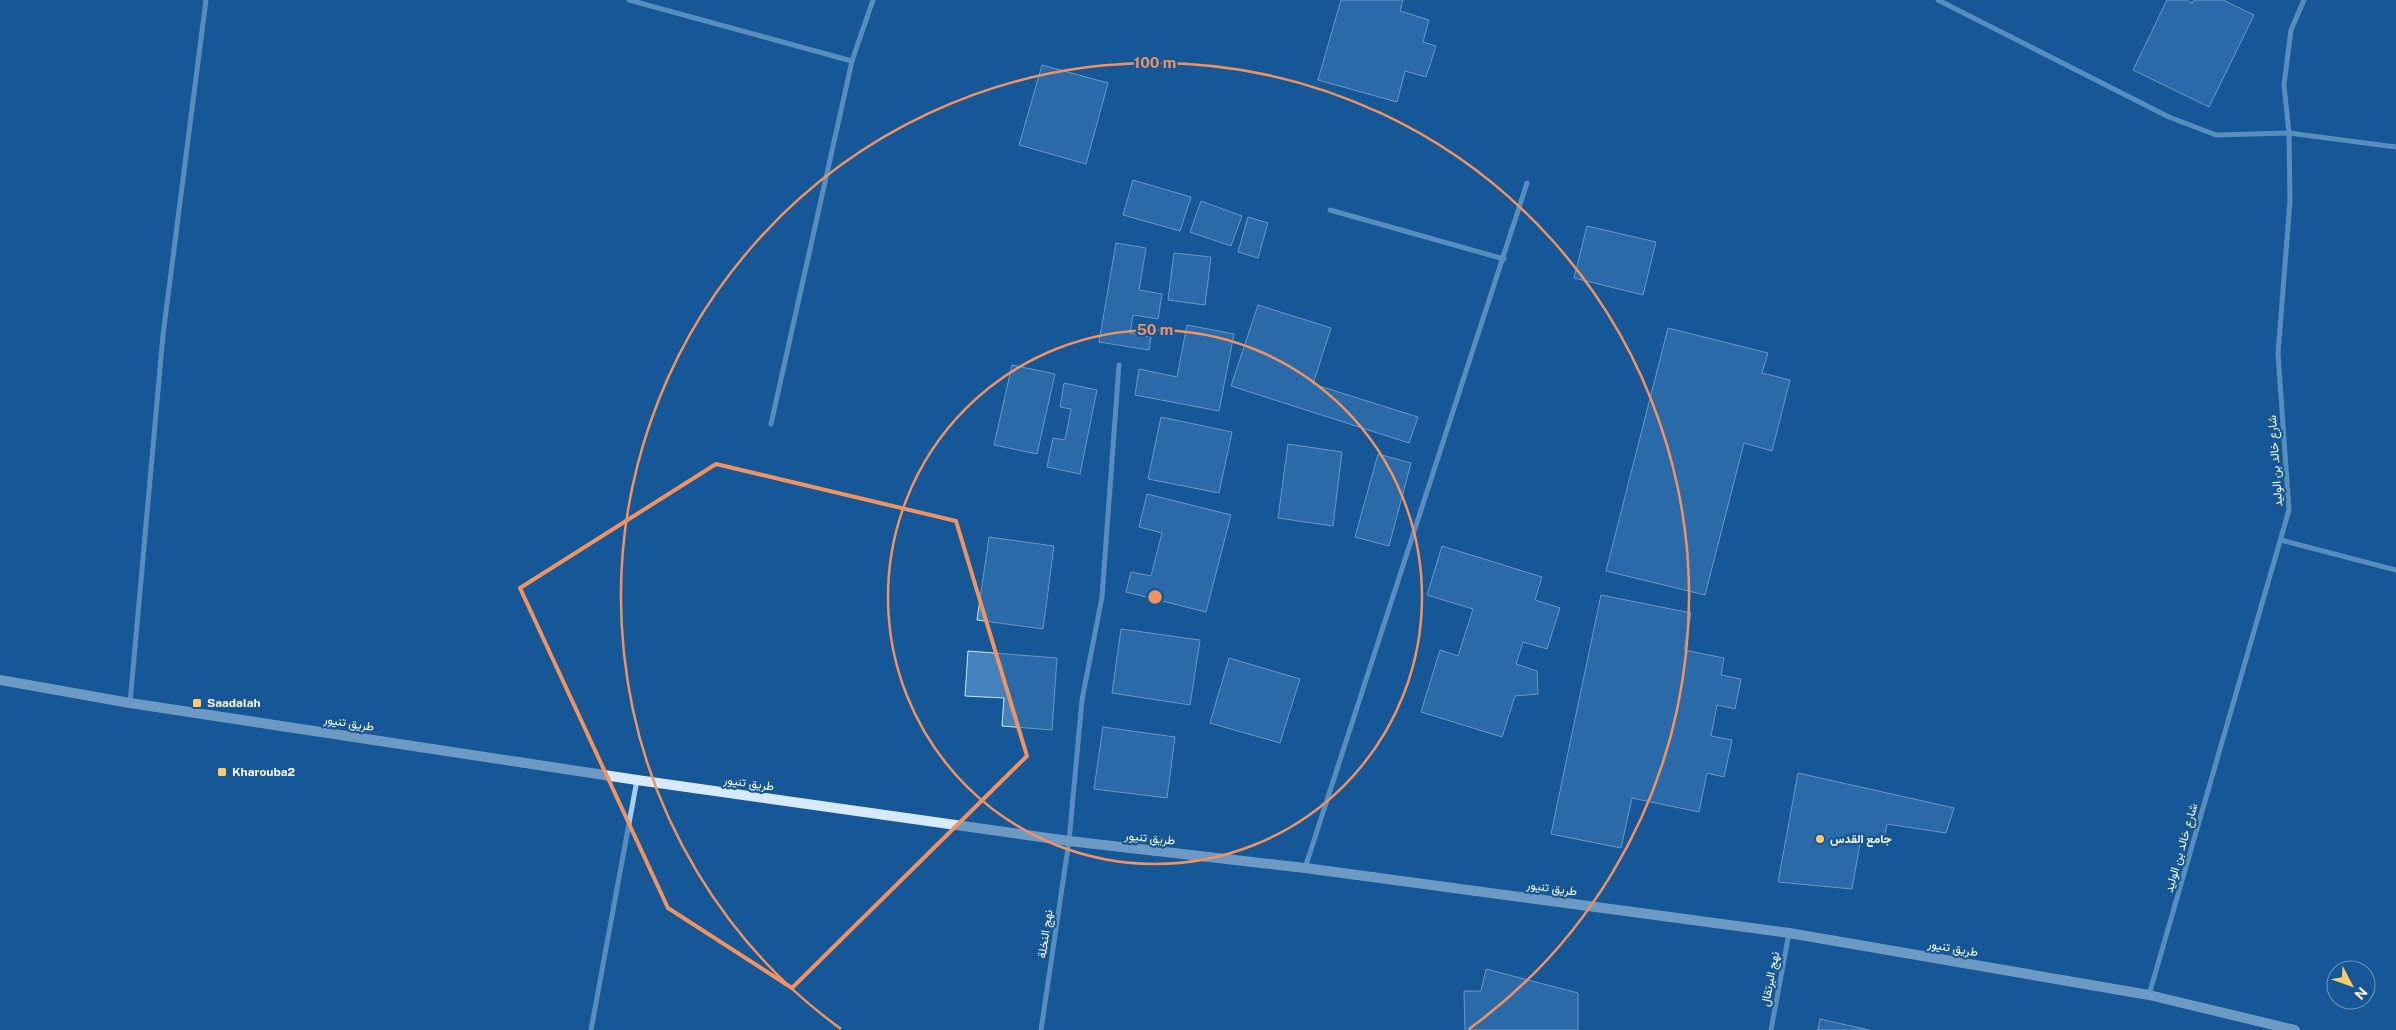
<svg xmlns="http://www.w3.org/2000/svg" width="2396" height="1030" font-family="'Public Sans',Vazirmatn,sans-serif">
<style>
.building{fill:#4382bf;stroke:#d0e7fc}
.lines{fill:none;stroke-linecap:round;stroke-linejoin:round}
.street{stroke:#a8cef2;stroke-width:5}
.secondary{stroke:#d7e9fc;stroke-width:10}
.marked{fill:none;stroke:#f09361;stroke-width:4;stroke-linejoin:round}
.ring{fill:none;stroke:#f09361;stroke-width:2.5}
.poi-dot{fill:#ffca69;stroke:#165797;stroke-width:2}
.labels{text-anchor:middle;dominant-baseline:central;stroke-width:4.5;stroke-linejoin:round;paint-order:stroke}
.street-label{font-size:12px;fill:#fff;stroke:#165797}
.poi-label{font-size:12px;font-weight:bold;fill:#fff;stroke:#165797;text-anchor:start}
.centre{fill:#f09361;stroke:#165797;stroke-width:2.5}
.ring-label{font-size:15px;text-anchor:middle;font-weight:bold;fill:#f09361;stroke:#165797;stroke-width:4.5;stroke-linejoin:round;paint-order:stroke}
</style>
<rect width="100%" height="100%" fill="#165797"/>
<g class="building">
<path d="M1341,0H1403L1400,11L1429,20L1423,42L1436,46L1426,77L1405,71L1397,102L1318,80Z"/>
<path d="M2167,0H2186L2192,3L2194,0H2223L2254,15L2209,107L2133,70Z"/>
<path d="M1042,65L1108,83L1086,164L1019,145Z"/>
<path d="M1133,180L1191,197L1180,231L1123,215Z"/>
<path d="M1201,201L1242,216L1231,246L1190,232Z"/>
<path d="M1248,217L1268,223L1258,258L1238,252Z"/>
<path d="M1587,226L1656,242L1643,295L1574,278Z"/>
<path d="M1116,243L1146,248L1139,290L1162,294L1158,319L1133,315L1130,333L1151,337L1149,350L1099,342Z"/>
<path d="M1174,253L1211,257L1205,305L1168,300Z"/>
<path d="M1258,305L1331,328L1313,384L1418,417L1409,443L1231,386Z"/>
<path d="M1187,325L1234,334L1219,411L1135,395L1139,369L1177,377Z"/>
<path d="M1668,328L1768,353L1762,373L1790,380L1772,451L1744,443L1705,595L1606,571Z"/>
<path d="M1012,365L1055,374L1037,454L994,445Z"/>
<path d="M1064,383L1097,390L1080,474L1047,467L1053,438L1065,440L1071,409L1060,407Z"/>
<path d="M1161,417L1232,432L1219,493L1148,479Z"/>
<path d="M1288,444L1342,452L1333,526L1278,518Z"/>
<path d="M1378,454L1411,463L1389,546L1355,537Z"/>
<path d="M1147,494L1231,515L1206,612L1126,592L1131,572L1151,576L1162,533L1139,527Z"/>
<path d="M989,537L1054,546L1043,629L977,620Z"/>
<path d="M1442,546L1542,577L1535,600L1560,608L1547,649L1523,642L1516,664L1537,671L1538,694L1515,696L1502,737L1421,712L1440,650L1458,656L1473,609L1427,595Z"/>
<path d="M1601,595L1691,613L1684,650L1724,658L1721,675L1741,679L1735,709L1717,705L1711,736L1732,740L1724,777L1707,773L1699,812L1632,798L1621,848L1551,834Z"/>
<path d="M1121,629L1200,640L1190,705L1112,693Z"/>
<path d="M968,651L1057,658L1052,730L1002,726L1004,698L965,696Z"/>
<path d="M1229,658L1300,679L1280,743L1210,723Z"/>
<path d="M1103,727L1175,737L1167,798L1094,789Z"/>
<path d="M1798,773L1954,808L1946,833L1887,824L1883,843L1861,838L1852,889L1778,882Z"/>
<path d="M1486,969L1578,993V1030H1465L1464,991H1481Z"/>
<path d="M1820,1019L1869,1030H1818Z"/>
</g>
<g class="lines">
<g class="street">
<path d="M629,0L852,61"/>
<path d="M1938,0L2169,117L2216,135L2289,133L2396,147"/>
<path d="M1330,210L1504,259"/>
<path d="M771,424L852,61L873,0"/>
<path d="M2281,540L2396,570"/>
<path d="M130,703L163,335L206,0"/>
<path d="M1305,868L1527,183"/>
<path d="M2149,995L2289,510L2278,354L2290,201L2289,133L2284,85L2291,30L2304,0"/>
<path d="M591,1030L637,780"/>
<path d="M1041,1030L1069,841L1082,700L1102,597L1119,365"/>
<path d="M1771,1030L1789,933"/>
</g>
<path class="secondary" d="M0,680L130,703L637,780L1069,841L1305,868L1789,933L2149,995L2295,1030"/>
</g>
<path d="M0 0H2396V1030H0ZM716,464L956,521L1027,756L792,988L668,908L520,588Z" fill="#165797" fill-opacity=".55" fill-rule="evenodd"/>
<path class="marked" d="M716,464L956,521L1027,756L792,988L668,908L520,588Z"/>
<g class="ring">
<circle cx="1155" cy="597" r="267"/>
<path d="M841 1029A534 534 0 1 1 1469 1029"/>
</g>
<g class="poi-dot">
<rect x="192" y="698" width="10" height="10" rx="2.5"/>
<rect x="217" y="767" width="10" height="10" rx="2.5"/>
<circle cx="1820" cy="839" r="5"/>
</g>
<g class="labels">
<g class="street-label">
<text transform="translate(2275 461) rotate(-94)">شارع خالد بن الوليد</text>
<text transform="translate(349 723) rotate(9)">طريق تنيور</text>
<text transform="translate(749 783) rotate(8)">طريق تنيور</text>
<text transform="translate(1150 838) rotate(6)">طريق تنيور</text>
<text transform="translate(2181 848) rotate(-74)">شارع خالد بن الوليد</text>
<text transform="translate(1552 888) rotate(8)">طريق تنيور</text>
<text transform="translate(1045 934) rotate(-82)">نهج النخلة</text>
<text transform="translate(1953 948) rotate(10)">طريق تنيور</text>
<text transform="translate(1770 979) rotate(-79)">نهج البرتقال</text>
</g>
<g class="poi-label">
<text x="207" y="703">Saadalah</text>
<text x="232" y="772">Kharouba2</text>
<text x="1830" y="839">جامع القدس</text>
</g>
</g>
<circle cx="1155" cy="597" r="8" class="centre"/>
<g class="ring-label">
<text x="1155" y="68">100 m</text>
<text x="1155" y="335">50 m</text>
</g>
<g transform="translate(2351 985) rotate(131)"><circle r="24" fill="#165797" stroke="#739ac1"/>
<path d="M0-4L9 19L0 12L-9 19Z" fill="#ffca69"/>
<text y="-8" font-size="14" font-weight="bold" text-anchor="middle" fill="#ffffff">N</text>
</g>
</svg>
